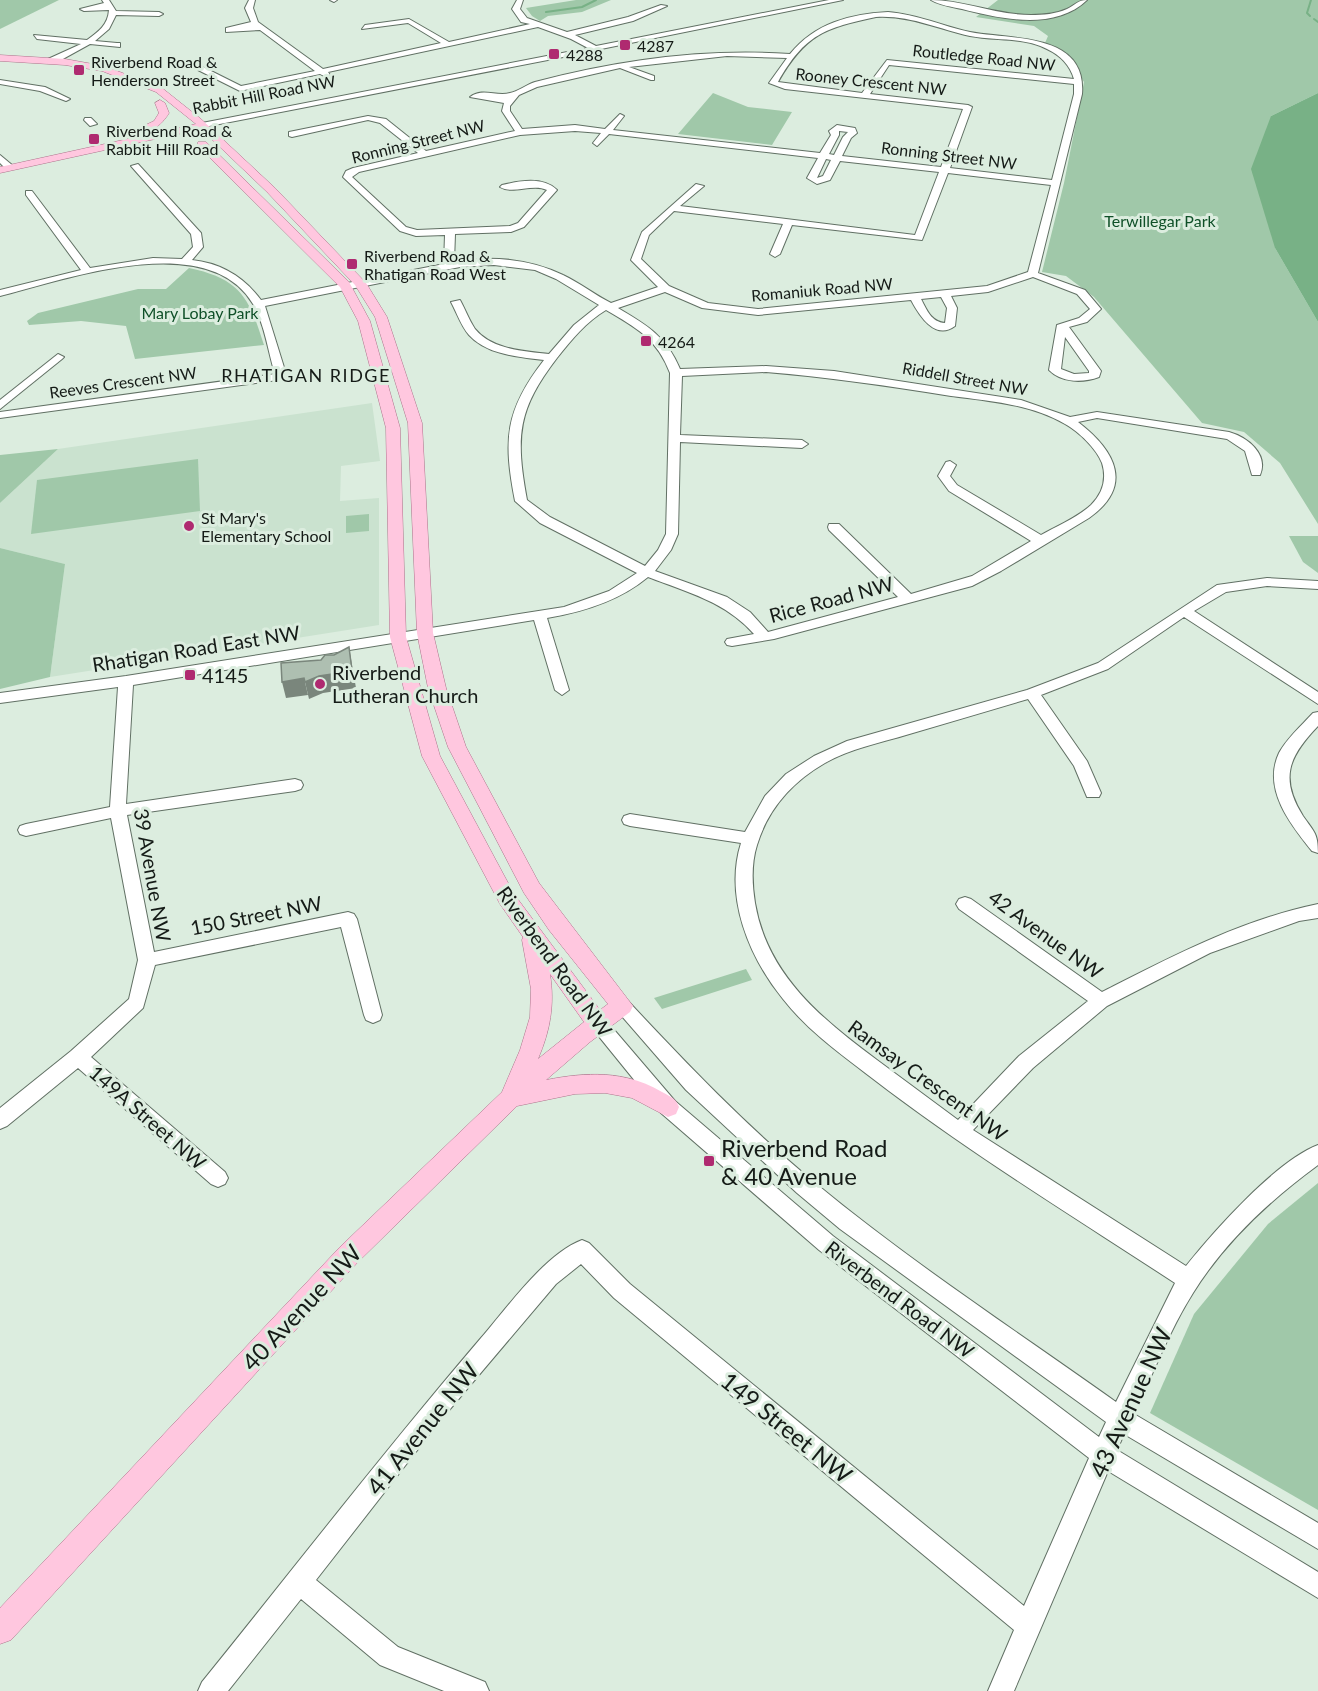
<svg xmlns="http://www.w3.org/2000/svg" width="1318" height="1691" font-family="Lato,sans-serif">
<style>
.built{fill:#cae2cf}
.green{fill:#a0c8a9}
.water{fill:#78b186}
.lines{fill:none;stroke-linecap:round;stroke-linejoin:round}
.stream{stroke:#78b186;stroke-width:2}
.minor-casing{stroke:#617064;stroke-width:2}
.major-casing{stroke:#ad738b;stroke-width:1}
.minor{fill:#fff;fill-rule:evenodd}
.major{fill:#ffc7df;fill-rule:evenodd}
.shaded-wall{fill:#7a867c}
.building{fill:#aebfb1;stroke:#7a867c;stroke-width:1.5}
.poi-dot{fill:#af2a70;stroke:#dceddf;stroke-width:2}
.labels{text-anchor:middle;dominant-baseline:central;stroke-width:6;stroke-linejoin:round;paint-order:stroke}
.far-poi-label{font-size:16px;fill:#151b17;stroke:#dceddf;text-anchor:start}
.far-street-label{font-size:16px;fill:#151b17;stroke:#dceddf}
.far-park-label{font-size:16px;fill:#0f5028;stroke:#dceddf}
.far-neighbourhood-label{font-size:18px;letter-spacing:1.5px;fill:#151b17;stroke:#dceddf}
.street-label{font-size:20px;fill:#151b17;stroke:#dceddf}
.poi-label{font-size:20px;fill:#151b17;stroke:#dceddf;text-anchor:start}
.near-poi-label{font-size:24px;fill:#151b17;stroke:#dceddf;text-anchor:start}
.near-street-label{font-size:24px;fill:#151b17;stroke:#dceddf}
</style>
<rect width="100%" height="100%" fill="#dceddf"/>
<path class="built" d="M372,403L380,461L341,466L340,501L379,498V625L50,677L65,564L0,548V503L58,449Z"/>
<g class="green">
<path d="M0,0H59L0,29Z"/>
<path d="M576,0H611L582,12L548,16L540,21L532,16L526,8Z"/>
<path d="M998,0H1318V93L1271,116L1275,248L1318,322V524L1280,463L1244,432L1202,423L1094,297L1066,276L1042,272L1064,183L1084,82C1073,65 1066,49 1045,43L1048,36L1034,26L976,17Z"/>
<path d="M713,93L748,107L792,112L772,145L678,134Z"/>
<path d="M189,268C241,279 249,298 264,345L135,359L126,326L81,321L29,325L27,321L38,313L138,289H166Z"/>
<path d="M58,449L0,503V455Z"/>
<path d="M198,459L200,511L31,534L37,480Z"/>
<path d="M369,514V531L346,533V516Z"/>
<path d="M1289,536H1318V573L1303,562Z"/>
<path d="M0,548L65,564L50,677L0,689Z"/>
<path d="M746,969L752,980L662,1009L654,998Z"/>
<path d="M1318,1183V1510L1150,1413L1194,1314L1268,1224Z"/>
</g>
<path class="water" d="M1318,93V322L1275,248L1251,169L1271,116Z"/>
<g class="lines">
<g class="stream">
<path d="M546,12L582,7L596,0"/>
<path d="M1310,16L1307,13L1311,0"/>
<path d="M1314,19L1318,22"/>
</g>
<defs>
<g id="minor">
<path d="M102,0H109L116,11L159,12L163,14L159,16L116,15L109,29L95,41L117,43H120V47L90,44L61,60L48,63V59L81,44L37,39L34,35L87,40C98,32 108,25 109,10L84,11L80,9L104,3Z"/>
<path d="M249,0H255L253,8L258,22L323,69L441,43L408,23L362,29L365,25L409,19L449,42L530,24L521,22L512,9L517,0H523L520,9L527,18L567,32L628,17L661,5L667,6L633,21L575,35L596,46L829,0H843L601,49L598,52L594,51L199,128L198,126L202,123L588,48L571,39L538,27L328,72L330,75L326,77L320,74L240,91L184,63L191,61L241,86L315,71L260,30L226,32V28L251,22L245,8Z"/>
<path d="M330,0H337L334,2Z"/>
<path d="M931,0C963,0 996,15 1031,15C1043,15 1056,14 1067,9C1075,5 1078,0 1087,0C1055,31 1001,19 962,9C952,7 939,5 931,0Z"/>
<path d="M888,12C917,14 942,26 970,32C1010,40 1087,32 1082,94L1038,273L1085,290L1101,309L1087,322L1069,327L1101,371L1099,377C1083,383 1062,383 1049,370L1057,325L1079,318L1090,309L1077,294L1033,277L988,292L951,296L957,308L955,326C935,341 919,315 911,300L758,315L702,308L665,292L618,308C647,325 667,337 680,369L766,366L834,371L1021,400L1070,417L1097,412L1229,432C1247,437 1269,454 1260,475H1252L1245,451L1227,439L1097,418L1078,422C1116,451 1134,486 1089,518L1001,571L972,586L774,639L732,646L727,645L725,642L727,639L754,634C726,602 687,592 648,577C619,601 583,612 547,618L569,690L562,695L555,690L534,620L133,685L126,804L295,779L301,781L303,785L301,789L295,791L127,815L154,952L348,912L354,914L357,919L382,1015L380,1020L373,1023L366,1020L364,1015L341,927L155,965L143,1008L91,1057L225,1172L228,1178L225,1184L218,1187L211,1184L78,1068L7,1126L0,1129V1108L71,1051L129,999L138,960L111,818L26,836L20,834L18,830L20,826L26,824L110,807L118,687L0,703V693L126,676L564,607L609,591L637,573L540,523L515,501C503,440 505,410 544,360C520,357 487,355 469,335C461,326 457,313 451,302L460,300C465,309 469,320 475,329C492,350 525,351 549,354L574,325L599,305L556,279L535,270L494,265L460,267L265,306L287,377L285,379L0,418V412L275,374C268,352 265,325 253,304C208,228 67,279 0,296V290L81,270L26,195V191H32L90,268L153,258L182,259L193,247L191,234L131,166L138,164L201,233L203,247L192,260C221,263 244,277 261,300L444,264L445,235L416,236L400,231L343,177L346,171L353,168L418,153L380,123L368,120L292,137L289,136V132L368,116L386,119L426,151L515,131L502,111L504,103L470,97C483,87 496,97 510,93C517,92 526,85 535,82C618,60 704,48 790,54C815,23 850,14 888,12ZM876,17C910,15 938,29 970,36C996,41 1024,37 1047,49C1060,55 1070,65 1074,79L887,60L862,93L778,82C805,34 825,28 876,17ZM727,56L787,58L769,83L785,89L963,109L941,167L842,156L851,138L857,133L855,128L837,125L829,131L831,135L820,153L613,130L624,116L620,114L605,129L575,125L522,129L510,111V106L519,95L537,87L620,68L651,80H654V76L629,67ZM889,65L1074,84V94L1052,180L950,168L972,107L968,105L870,94ZM575,131L601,133L593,143L597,146L609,134L818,158L807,178L817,184L830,180L840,161L939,172L915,235L680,206L704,186L696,184L642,232L631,260L658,287L611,303C595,295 580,283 563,275C531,259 490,255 454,262L455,234L511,232L524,227L557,190C543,176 519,181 502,185L500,187C513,195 532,183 547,190L518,223L510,226L417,230L406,227L352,177L359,172L520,135ZM839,131L848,132L843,137L834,155L829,154L839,135ZM826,159L831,160L823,176L817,178ZM948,173L1051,185L1028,272L987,286L758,309L708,303L669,286L641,259L649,235L674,211L783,224L770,254L775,257L780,254L792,225L922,240ZM941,297L947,308L945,323C931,322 927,310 921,299ZM606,310C637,328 657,339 670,373L666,534L658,550L645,566L550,517L527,500C515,435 518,409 557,358C572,339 586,322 606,310ZM1065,337L1089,371V373L1074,374L1061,369ZM766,372C828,377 889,386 951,396C989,401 1031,404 1065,424C1079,432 1096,448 1102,463C1107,479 1103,493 1091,505C1077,518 1057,526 1041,535L957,485L950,476L956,465L950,461L946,462L938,476L949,491L1031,541L972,576L911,594L839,524H829L828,527L829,530L898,597L768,632L750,612L727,597L655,571L671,550L678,534L680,442L802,448L808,444L802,440L680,435L682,376Z"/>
<path d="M0,80L45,87L70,99L66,101L40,91L0,84Z"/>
<path d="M85,118H91L97,124L90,126L84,120Z"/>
<path d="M0,155L12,165V169H6L0,163Z"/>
<path d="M58,354L64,357L62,359L0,409V400Z"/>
<path d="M1267,578L1318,581V589L1267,586L1226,592L1194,611L1318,692V704L1184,617L1108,669L1041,695L1087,761L1101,793L1099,797H1087L1074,766L1028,699C988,711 947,723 906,735C879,743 850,749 825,763C792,782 768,809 757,845C751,864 752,884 755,903C767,975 822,1019 877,1060C904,1080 931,1100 958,1120L1019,1056L1088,1001L959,909L956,904L959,899L965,897L971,899L1102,992C1171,957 1241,920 1318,904V918L1299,921L1210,953L1107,1006L1033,1068L973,1130L1186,1266C1214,1231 1276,1161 1318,1145V1165C1270,1200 1224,1243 1193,1293C1169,1331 1153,1374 1134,1414L1318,1523V1549L1124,1434L1117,1450L1318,1572V1598L1108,1471L1014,1691H988L1014,1630L614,1298L581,1264L556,1284L440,1421L316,1580L398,1647L485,1682L489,1691H444L380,1665L301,1599L228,1691H198L202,1682C295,1567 385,1450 481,1338C507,1308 545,1254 582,1240L589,1243L630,1284L1024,1606L1089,1458L819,1250L661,1113L588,1023L590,1018L597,1015L604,1018L675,1101L833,1236L1099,1437L1106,1422L840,1229L797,1193L686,1090L613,1006L616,1001L622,999L628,1001C687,1064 747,1127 814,1182C909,1261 1015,1330 1116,1402L1175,1283C1079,1220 981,1160 889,1091C852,1062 812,1036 783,999C749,957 724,897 741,843L630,826L624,824L622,820L624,816L630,814L745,832L765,796L786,774L814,756L847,741L1027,690L1098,663L1217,585Z"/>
<path d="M1318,712V726C1289,756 1279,778 1303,816C1314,832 1318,833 1318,853L1312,851C1291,825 1262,789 1279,753C1287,738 1301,726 1313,713Z"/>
</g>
<g id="major">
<path d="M0,55L65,59L104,66L162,88L201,119L275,188L366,283L387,317L422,423L433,633L446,688L466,747L539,883L633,1006L630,1012L590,1042L546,1080C586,1072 625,1070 662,1092C670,1096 676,1099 679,1107L676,1114L668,1117L632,1098L605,1093L575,1094L517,1106L357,1263L11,1640L0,1644V1608L340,1247L502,1092L520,1050L530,1017L531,989L522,940L523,937L500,904L422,756L390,637L386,428L358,321L340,287L198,146V142H206L349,282L370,321L400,428L406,637L440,756L514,894L600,1010L608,1004L549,930L524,893L448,747L428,688L417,633L408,423L375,317L355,285L267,192L201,129L0,173V167L196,124L156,92L102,71L65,65L0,61ZM550,974L584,1022L538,1059C550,1031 555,1005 550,974Z"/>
<path d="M160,100L165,103L169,113C162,125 148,136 133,135V131L154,121L159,113L155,103Z"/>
</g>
</defs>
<use href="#minor" class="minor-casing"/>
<use href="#major" class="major-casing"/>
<use href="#minor" class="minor"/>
<use href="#major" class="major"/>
</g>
<g class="shaded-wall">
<path d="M349,647L356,688L323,693L309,699L305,682Z"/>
<path d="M304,678L308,695L286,698L282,682Z"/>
</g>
<path class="building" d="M349,647L352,671L319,676L305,682L304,678L282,682L281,663L321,660L325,655H334Z"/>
<g class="poi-dot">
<rect x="619" y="39" width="12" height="12" rx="3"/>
<rect x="548" y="48" width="12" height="12" rx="3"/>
<rect x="73" y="64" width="12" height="12" rx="3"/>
<rect x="88" y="133" width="12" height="12" rx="3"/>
<rect x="346" y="258" width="12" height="12" rx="3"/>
<rect x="640" y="335" width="12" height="12" rx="3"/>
<circle cx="189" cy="526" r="6"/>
<rect x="184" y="669" width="12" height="12" rx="3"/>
<circle cx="320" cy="684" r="6"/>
<rect x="703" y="1155" width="12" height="12" rx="3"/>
</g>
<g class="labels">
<g class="far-poi-label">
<text x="637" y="45">4287</text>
<text x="566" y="54">4288</text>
<text x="91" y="61">Riverbend Road &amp;<tspan x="91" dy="18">Henderson Street</tspan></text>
<text x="106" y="130">Riverbend Road &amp;<tspan x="106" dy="18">Rabbit Hill Road</tspan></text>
<text x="364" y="255">Riverbend Road &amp;<tspan x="364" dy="18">Rhatigan Road West</tspan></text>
<text x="658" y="341">4264</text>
<text x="201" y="517">St Mary's<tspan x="201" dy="18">Elementary School</tspan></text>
</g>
<g class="far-street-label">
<text transform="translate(984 57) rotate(6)">Routledge Road NW</text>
<text transform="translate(871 81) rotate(6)">Rooney Crescent NW</text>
<text transform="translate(264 94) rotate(-11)">Rabbit Hill Road NW</text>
<text transform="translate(418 141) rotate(-14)">Ronning Street NW</text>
<text transform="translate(949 155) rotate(7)">Ronning Street NW</text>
<text transform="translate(822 289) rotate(-5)">Romaniuk Road NW</text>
<text transform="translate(965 378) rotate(10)">Riddell Street NW</text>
<text transform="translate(123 382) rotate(-8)">Reeves Crescent NW</text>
</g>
<g class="far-park-label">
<text x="1160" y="220">Terwillegar Park</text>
<text x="200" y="312">Mary Lobay Park</text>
</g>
<g class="far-neighbourhood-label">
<text x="306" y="375">RHATIGAN RIDGE</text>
</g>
<g class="street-label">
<text transform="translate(831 599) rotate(-15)">Rice Road NW</text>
<text transform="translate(196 648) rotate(-9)">Rhatigan Road East NW</text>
<text transform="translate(153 875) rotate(80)">39 Avenue NW</text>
<text transform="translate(256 915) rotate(-11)">150 Street NW</text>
<text transform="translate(1046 934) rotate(36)">42 Avenue NW</text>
<text transform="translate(555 961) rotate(54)">Riverbend Road NW</text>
<text transform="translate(928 1080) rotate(36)">Ramsay Crescent NW</text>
<text transform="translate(148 1117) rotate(41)">149A Street NW</text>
<text transform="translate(900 1299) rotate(37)">Riverbend Road NW</text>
</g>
<g class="poi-label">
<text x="332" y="672">Riverbend<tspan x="332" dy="23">Lutheran Church</tspan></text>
<text x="202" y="675">4145</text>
</g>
<g class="near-poi-label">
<text x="721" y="1147">Riverbend Road<tspan x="721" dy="28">&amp; 40 Avenue</tspan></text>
</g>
<g class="near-street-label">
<text transform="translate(301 1307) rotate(-47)">40 Avenue NW</text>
<text transform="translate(1130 1402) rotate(-65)">43 Avenue NW</text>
<text transform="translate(787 1427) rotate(39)">149 Street NW</text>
<text transform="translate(422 1428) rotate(-51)">41 Avenue NW</text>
</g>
</g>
</svg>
